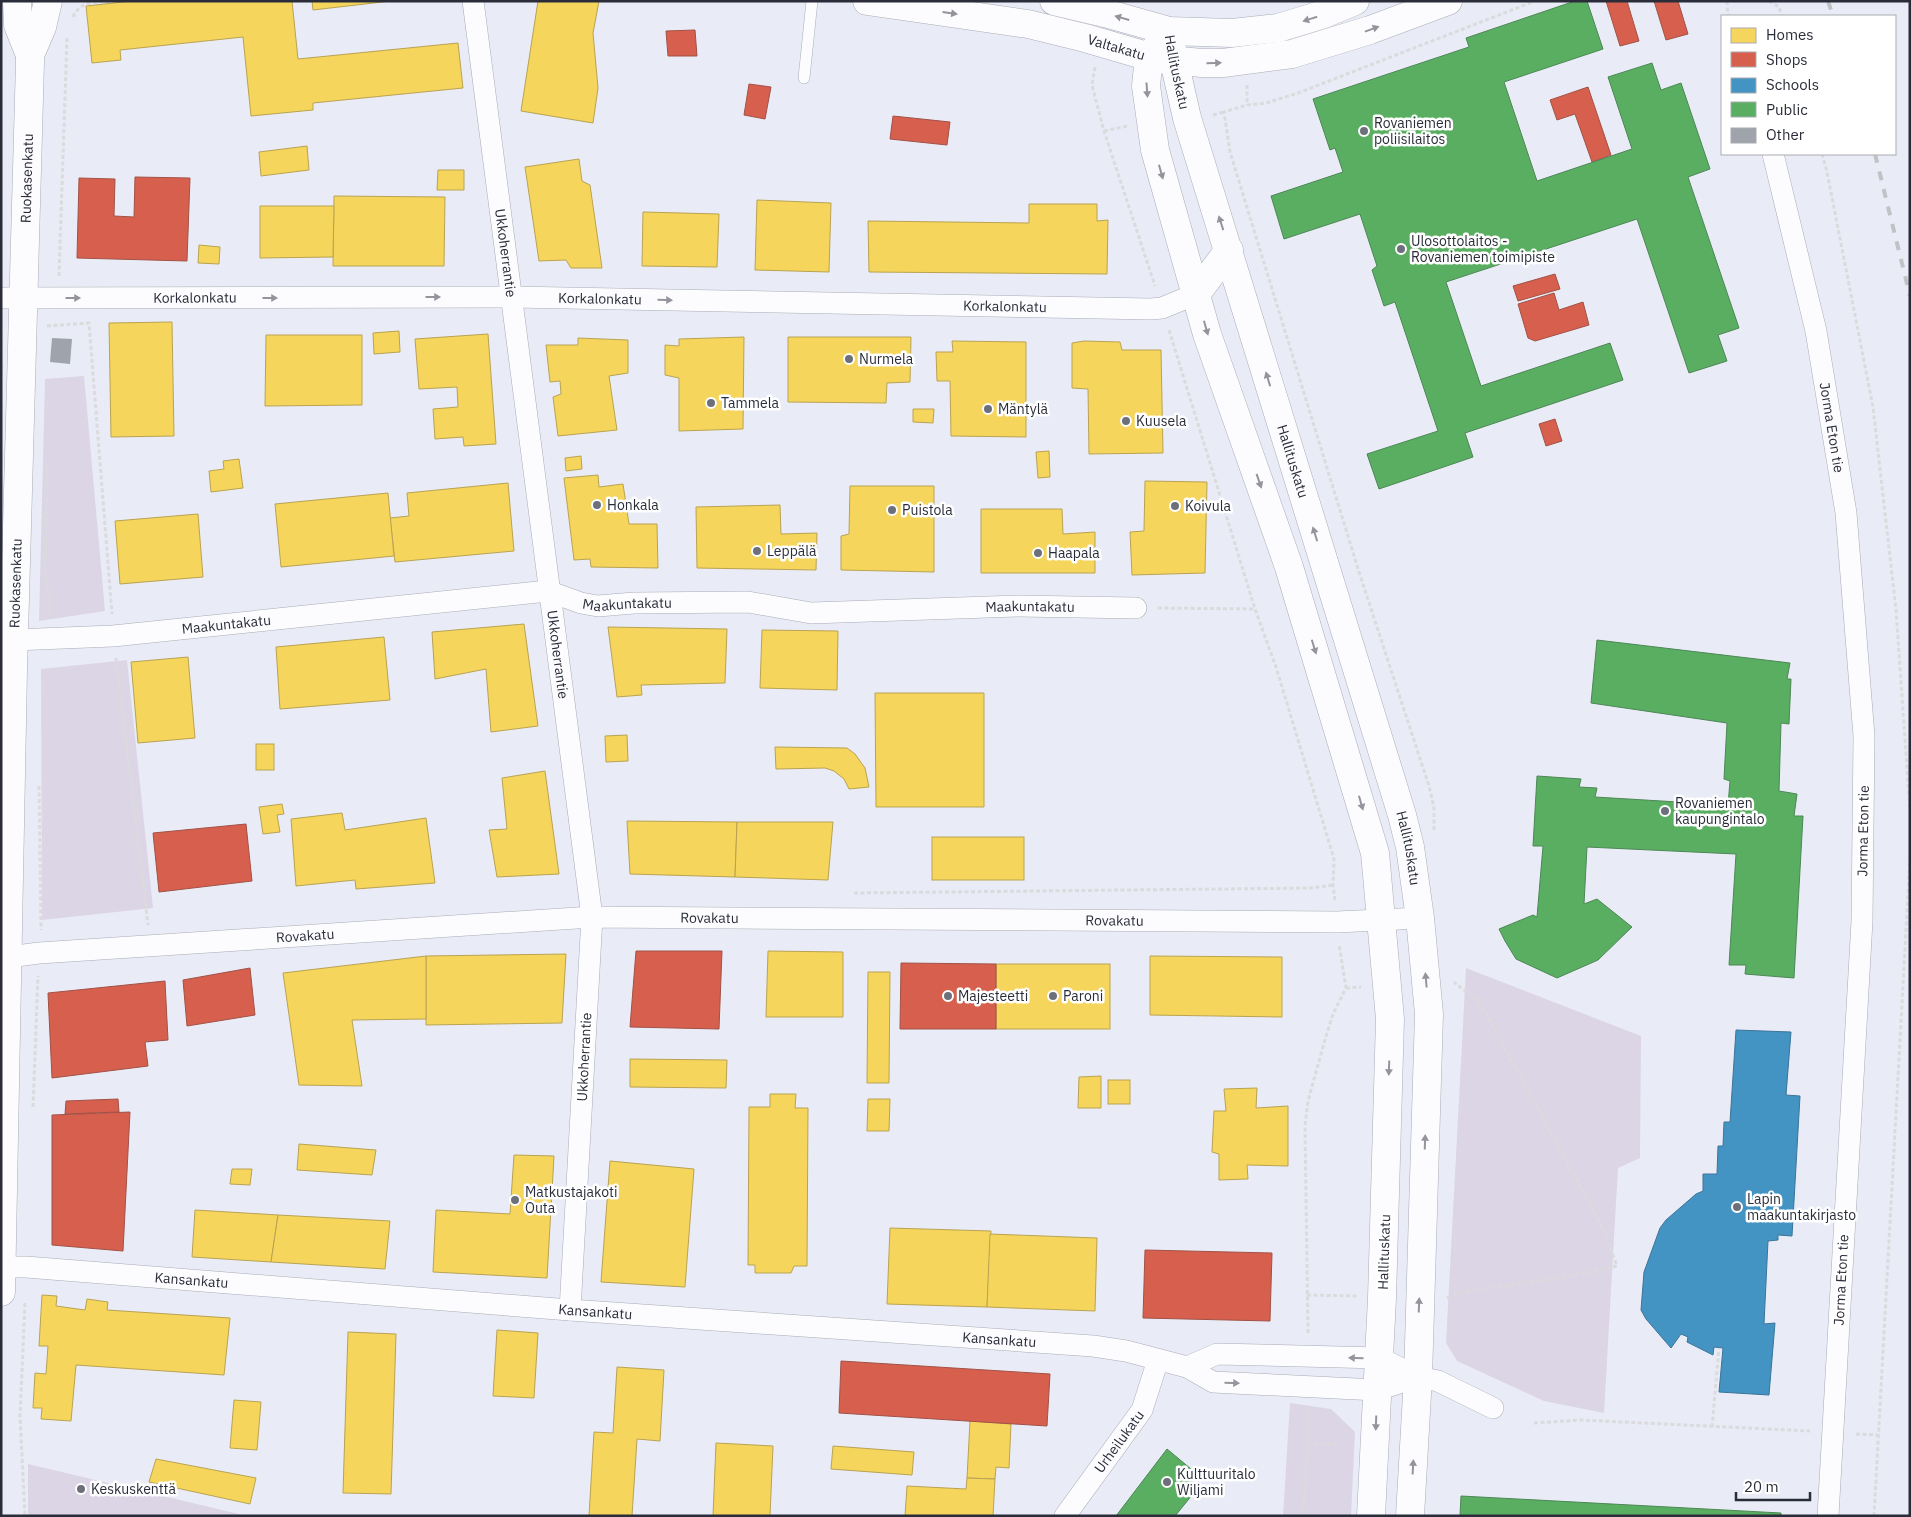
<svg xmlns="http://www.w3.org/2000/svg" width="1911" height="1517" font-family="'IBM Plex Sans',sans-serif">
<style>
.green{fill:#dcd5e6}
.homes{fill:#f6d55c;stroke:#b9a352}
.shops{fill:#d6604d;stroke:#a25147}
.schools{fill:#4393c3;stroke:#3c749a}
.public{fill:#5aae61;stroke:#4c8755}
.building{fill:#9ea3ac}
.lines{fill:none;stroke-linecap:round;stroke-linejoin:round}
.service-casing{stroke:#a9acb6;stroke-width:12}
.minor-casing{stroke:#a9acb6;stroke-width:22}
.tertiary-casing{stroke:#a9acb6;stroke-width:29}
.path{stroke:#dbdbde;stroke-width:3;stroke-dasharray:4 2.5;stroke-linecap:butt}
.service{stroke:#fcfcfe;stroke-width:11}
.minor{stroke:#fcfcfe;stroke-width:21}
.tertiary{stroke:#fcfcfe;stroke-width:28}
.rail{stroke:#c0c2c5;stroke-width:4;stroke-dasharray:9 9;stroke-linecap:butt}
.oneway{fill:#93949c}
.poi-dot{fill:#6d707b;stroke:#fff;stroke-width:2}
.labels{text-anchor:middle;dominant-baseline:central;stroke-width:5;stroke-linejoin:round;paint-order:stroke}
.street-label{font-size:14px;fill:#2a2d39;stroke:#fff}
.poi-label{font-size:14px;fill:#2a2d39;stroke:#fff;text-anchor:start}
</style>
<rect width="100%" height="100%" fill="#e9ecf6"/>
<g class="green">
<path d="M84,376L105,611L39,621L45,379Z"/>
<path d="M127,660L153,908L42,920L41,669Z"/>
<path d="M1466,968L1641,1036L1640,1158L1618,1168L1604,1413L1544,1401L1457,1361L1446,1343Z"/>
<path d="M1290,1403L1331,1409L1355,1432L1351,1516H1283Z"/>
<path d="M28,1464L239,1514L247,1516H28Z"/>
</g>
<g class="homes">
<path d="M132,1H292L298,59L458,43L463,88L313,103V110L251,116L243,37L120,50L121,60L92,63L86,6Z"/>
<path d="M312,1H391L313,10Z"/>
<path d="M538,1H599L593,33L598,88L593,123L521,111Z"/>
<path d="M307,146L309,170L261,176L259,152Z"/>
<path d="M579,159L582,181L590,185L602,268H571L566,260L539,261L525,167Z"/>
<path d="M438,170H464V190H437Z"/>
<path d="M334,196L445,197L444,266H333Z"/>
<path d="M757,200L831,203L829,272L755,270Z"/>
<path d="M1029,204H1097V221L1108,220L1107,274L869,272L868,221L1029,223Z"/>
<path d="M260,206H334L333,257L260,258Z"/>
<path d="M643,212L719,214L717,267L642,266Z"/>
<path d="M199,245L220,247L219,264L198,263Z"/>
<path d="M172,322L174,436L111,437L109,323Z"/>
<path d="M399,331L400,352L374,354L373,333Z"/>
<path d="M488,334L496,444L464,446L463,437L435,439L433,409L458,407L457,387L419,389L415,339Z"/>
<path d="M266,335H362V405L265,406Z"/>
<path d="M744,337L743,429L679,431V378L665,375V345L679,346V339Z"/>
<path d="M788,337H911L910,382L887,383L886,403L788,402Z"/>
<path d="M578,338L628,340V373L609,376L617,430L558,436L553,397L561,394L560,381L550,382L546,345H578Z"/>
<path d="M952,341L1026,342V437L951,436L950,381H937L936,352H953Z"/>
<path d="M1084,341L1120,342L1122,350H1161L1163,453L1089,454L1088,389L1072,388V343Z"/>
<path d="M913,409H934L933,423L913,422Z"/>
<path d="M1049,451L1050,477L1038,478L1036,452Z"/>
<path d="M581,456L582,469L566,471L565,458Z"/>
<path d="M239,459L243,488L211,492L209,471L224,469L223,461Z"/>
<path d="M598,475L599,487L623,484L629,524H657L658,568L591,567L590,559L574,560L564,478Z"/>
<path d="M1145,481L1207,482L1205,573L1132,575L1130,532L1144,531Z"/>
<path d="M508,483L514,551L395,562L390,518L409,516L407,493Z"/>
<path d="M850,486H934V572L841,570V536L849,534Z"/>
<path d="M388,493L394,556L281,567L275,504Z"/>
<path d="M780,505L781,534L817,533L816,570L697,568L696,507Z"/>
<path d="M981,509H1062L1063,534L1095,532V573H981Z"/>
<path d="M198,514L203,577L120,584L115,521Z"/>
<path d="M524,624L538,726L491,732L486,669L435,679L432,632Z"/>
<path d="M608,627L727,629L725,683L641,685L642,695L617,697Z"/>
<path d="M762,630L838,631L837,690L760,688Z"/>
<path d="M384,637L390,700L280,709L276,647Z"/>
<path d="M188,657L195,738L138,743L131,662Z"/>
<path d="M875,693H984V807H876Z"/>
<path d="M627,735L628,761L606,762L605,736Z"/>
<rect x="256" y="744" width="18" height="26"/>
<path d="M775,747L847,748L855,754L865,768L869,787L849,789L844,779L834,771L825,768L776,769Z"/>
<path d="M545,771L559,874L497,877L489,830L507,829L502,778Z"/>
<path d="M282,804L284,814L277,815L280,832L263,834L259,807Z"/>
<path d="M342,813L345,830L426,818L435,883L356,889L355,880L296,886L291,819Z"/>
<path d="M627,821L737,822L735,877L630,874Z"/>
<path d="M737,822H833L828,880L735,877Z"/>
<rect x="932" y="837" width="92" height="43"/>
<path d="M768,951L843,952V1017H766Z"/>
<path d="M566,954L562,1023L426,1025V956Z"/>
<path d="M426,956V1019L352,1020L362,1086L299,1085L283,973Z"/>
<path d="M1150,956L1282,957V1017L1150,1015Z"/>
<rect x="996" y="964" width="114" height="65"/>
<path d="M868,972H890L889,1083H867Z"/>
<path d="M630,1059L727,1060L726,1088L630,1087Z"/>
<path d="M1101,1076V1108H1078L1079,1077Z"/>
<rect x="1108" y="1080" width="22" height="24"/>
<path d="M1257,1088L1256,1108L1288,1106V1166L1247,1165L1248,1179L1219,1180V1154L1212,1152L1214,1111H1226L1224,1089Z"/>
<path d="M770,1094H796L795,1108H808L807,1266H794L791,1273H755V1265H748L749,1107H770Z"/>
<path d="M868,1099H890L889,1131H867Z"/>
<path d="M299,1144L376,1150L372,1175L297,1170Z"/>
<path d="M514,1155L554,1156L547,1278L433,1272L436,1210L510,1214Z"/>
<path d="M610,1161L694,1169L685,1287L601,1282Z"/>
<path d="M232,1169H252L250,1185L230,1184Z"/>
<path d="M195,1210L278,1215L271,1262L192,1257Z"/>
<path d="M278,1215L390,1221L385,1269L271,1262Z"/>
<path d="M890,1228L991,1231L987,1307L887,1304Z"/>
<path d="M990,1234L1097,1238L1095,1311L987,1307Z"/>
<path d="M42,1295L57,1296L56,1306L85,1310L87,1299L108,1302L107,1310L230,1318L224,1375L76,1365L71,1421L41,1419L42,1408H33L35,1373L46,1374L48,1346H39Z"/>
<path d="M497,1330L538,1333L534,1398L493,1396Z"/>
<path d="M348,1332L396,1334L391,1494L343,1493Z"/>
<path d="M617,1367L664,1370L660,1441L637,1439L632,1516H589L594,1432L613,1433Z"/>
<path d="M234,1400L261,1402L257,1450L230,1448Z"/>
<path d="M970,1421L1011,1424L1009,1468L996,1467L995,1479L967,1478Z"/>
<path d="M716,1443L773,1446L770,1516H713Z"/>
<path d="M833,1446L914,1452L912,1475L831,1469Z"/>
<path d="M156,1459L256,1478L250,1504L149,1482Z"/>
<path d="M967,1478L995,1479L993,1516H905L907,1486L966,1489Z"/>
</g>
<g class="shops">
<path d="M1606,1H1627L1639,41L1620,46Z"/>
<path d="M1654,1H1678L1688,34L1666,40Z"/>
<path d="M695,30L697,56H668L666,31Z"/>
<path d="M749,84L771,87L765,119L744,115Z"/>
<path d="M1588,87L1611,155L1592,162L1575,114L1557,120L1550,100Z"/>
<path d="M893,116L950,122L947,145L890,139Z"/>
<path d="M135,177L190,178L187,261L77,258L79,178L115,179L114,216L134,217Z"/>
<path d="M1555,274L1560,289L1518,301L1513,286Z"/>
<path d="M1554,293L1559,310L1583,302L1589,325L1535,341L1528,338L1518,304Z"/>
<path d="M1555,419L1562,441L1546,446L1539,424Z"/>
<path d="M246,824L252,881L159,892L153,833Z"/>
<path d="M636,951H722L719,1029L630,1027Z"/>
<path d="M901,963L996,964V1029H900Z"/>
<path d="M250,968L255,1015L187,1026L183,980Z"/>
<path d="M165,981L168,1040L145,1042L148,1066L52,1078L48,993Z"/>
<path d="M118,1099L119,1112L65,1114L66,1101Z"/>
<path d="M130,1112L123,1251L52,1245V1115Z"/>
<path d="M1145,1250L1272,1253L1270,1321L1143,1318Z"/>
<path d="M841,1361L1050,1374L1047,1426L839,1413Z"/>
</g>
<path class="schools" d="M1736,1030L1791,1032L1786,1095L1800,1096L1792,1236L1778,1235V1240L1768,1241L1764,1324L1775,1323L1769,1395L1719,1392L1723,1348L1714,1347L1713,1355L1687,1342L1688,1337L1681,1334L1671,1348L1646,1319L1641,1310L1644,1272L1660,1228L1666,1220L1696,1194L1703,1191V1174H1717L1718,1146H1723L1724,1122H1730Z"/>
<g class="public">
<path d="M1575,1H1587L1603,49L1504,82L1537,181L1632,149L1608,77L1652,63L1661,90L1681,83L1710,169L1688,177L1739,328L1718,335L1727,361L1689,373L1637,219L1446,282L1481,386L1610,343L1623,380L1465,433L1473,457L1379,489L1367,454L1438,431L1395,302L1384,306L1372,270L1377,266L1360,214L1284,239L1271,196L1343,172L1335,148L1330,150L1313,99L1469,47L1466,38Z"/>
<path d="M1597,640L1790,663L1787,679H1791L1789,724L1781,723L1779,791L1797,794L1794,816H1803L1794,978L1745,974L1746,965H1729L1736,854L1587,847L1584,904L1597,899L1632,927L1598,960L1557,978L1516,959L1505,941L1499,929L1533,915L1537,917L1543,846H1533L1537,776L1581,779L1579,787L1597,788L1595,797L1728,805L1730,781L1724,779L1727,723L1591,703Z"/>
<path d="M1167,1449L1197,1474L1186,1490L1193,1494L1175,1516H1116Z"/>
<path d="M1461,1496L1781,1513V1516H1460Z"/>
</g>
<path class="building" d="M52,338L72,339L70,364L50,362Z"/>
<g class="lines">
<defs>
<path id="service" d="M804,78L812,1"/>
<g id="minor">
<path id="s1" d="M473,1L592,917L570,1310"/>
<path id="s2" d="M1773,154L1816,331L1846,513L1864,736L1862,921L1828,1516"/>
<path id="s3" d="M1,298L513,297L1151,309L1162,308L1196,294"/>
<path id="s4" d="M1,639L14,640L113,636L548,591L581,603L598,606L634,603L748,602L811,613L1018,606L1136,608"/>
<path id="s5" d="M1,958L39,953L592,917L1337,922L1420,918"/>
<path id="s6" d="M1,1267H26L570,1310L1093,1346L1126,1351L1187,1367L1213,1382L1377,1390L1418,1377"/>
<path d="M1187,1367L1217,1354L1380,1358L1418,1377L1438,1381L1493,1408"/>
<path id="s7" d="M1065,1516L1142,1410L1158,1360"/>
</g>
<g id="tertiary">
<path d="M17,1L18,25L30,55"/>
<path id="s8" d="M867,1L1028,24L1085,38L1157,59L1202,63H1223L1292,54L1370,30L1448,1"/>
<path d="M1054,1L1105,13L1169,31L1232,33L1278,28L1324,14L1355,1"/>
<path d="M1169,31L1149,57L1146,86L1155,150L1207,334L1289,567L1375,853L1390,1019L1382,1298L1371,1516"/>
<path id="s9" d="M1169,31L1174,61L1187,118L1402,815L1410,847L1420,918L1429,1014L1418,1377L1410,1516"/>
<path d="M1196,294L1229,250"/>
<path id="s10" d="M1,1292L13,670L30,62V55L42,27L48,1"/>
</g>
</defs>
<use href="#service" class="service-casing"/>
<use href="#minor" class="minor-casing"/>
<use href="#tertiary" class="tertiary-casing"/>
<g class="path">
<path d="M1727,1L1728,16"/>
<path d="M1769,1L1779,7L1782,16"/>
<path d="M73,17C81,0 94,3 111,1"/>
<path d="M1095,67L1092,85L1104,131L1155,286"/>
<path d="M1247,85V105"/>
<path d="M1213,115L1224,112"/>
<path d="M1104,131L1127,126"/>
<path d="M1822,154L1827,172L1873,407L1896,610L1910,811"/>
<path d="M59,276L67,38"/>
<path d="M47,326L89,323L112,614"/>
<path d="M1169,330L1255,609L1276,667L1334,859L1333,885L1335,901"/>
<path d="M47,465L45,576L51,605L50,616"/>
<path d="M1158,608L1255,609"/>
<path d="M116,658L148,925"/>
<path d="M39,786L41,930"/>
<path d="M1434,830V808L1429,786L1359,572L1230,152L1224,112L1247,105L1266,103L1298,93L1535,1"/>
<path d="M854,893L1311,888L1333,885"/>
<path d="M1346,988L1361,987"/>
<path d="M33,1107L38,976"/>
<path d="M1307,1295L1357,1296"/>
<path d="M1447,1298C1471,1288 1493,1288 1518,1284C1551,1279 1584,1274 1617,1266L1603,1228L1483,1008C1473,994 1465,992 1454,982"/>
<path d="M25,1303L20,1417L25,1516"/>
<path d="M1308,1333L1305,1126L1308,1101L1324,1043L1333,1014L1346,988L1339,944"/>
<path d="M1534,1423L1581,1420L1810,1431"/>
<path d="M1712,1427L1719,1348"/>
<path d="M1856,1434L1878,1435"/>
<path d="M1308,1443L1338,1445"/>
<path d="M1303,1516L1308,1443L1307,1409"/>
<path d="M1874,1516L1910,857"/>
</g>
<use href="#service" class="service"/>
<use href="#minor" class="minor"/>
<use href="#tertiary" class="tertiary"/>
<g class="rail">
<path d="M1828,1L1833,16"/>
<path d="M1875,154L1910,296"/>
</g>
</g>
<defs><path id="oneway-solid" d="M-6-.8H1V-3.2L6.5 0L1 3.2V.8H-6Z" transform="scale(1.25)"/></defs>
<g class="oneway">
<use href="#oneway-solid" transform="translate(950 13) rotate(8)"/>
<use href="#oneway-solid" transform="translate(1122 18) rotate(-164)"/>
<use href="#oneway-solid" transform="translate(1310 19) rotate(163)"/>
<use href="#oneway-solid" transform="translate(1372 29) rotate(-20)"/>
<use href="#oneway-solid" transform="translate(1214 63) rotate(-1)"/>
<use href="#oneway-solid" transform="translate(1147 90) rotate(86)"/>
<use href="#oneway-solid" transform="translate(1161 172) rotate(74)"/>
<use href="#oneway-solid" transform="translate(1221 223) rotate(-108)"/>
<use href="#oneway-solid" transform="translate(433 297)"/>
<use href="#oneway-solid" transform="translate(73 298)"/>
<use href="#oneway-solid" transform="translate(270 298)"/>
<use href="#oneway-solid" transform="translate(665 300) rotate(1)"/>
<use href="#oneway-solid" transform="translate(1206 328) rotate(74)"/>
<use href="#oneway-solid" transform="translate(1268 379) rotate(-107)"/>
<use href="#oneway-solid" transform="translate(1259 481) rotate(71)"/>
<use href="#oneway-solid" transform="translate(1315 534) rotate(-107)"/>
<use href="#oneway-solid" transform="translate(1314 647) rotate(73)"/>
<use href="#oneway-solid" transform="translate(1361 803) rotate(74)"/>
<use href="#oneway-solid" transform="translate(1426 980) rotate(-95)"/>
<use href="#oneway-solid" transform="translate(1389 1068) rotate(92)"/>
<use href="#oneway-solid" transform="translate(1425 1142) rotate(-88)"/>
<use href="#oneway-solid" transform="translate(1419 1305) rotate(-88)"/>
<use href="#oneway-solid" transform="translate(1356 1358) rotate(-179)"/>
<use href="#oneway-solid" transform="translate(1232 1383) rotate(2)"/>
<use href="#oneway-solid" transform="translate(1376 1423) rotate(92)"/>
<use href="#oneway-solid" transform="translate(1413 1467) rotate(-87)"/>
</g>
<g class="poi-dot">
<circle cx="1364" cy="131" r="5"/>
<circle cx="1401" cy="249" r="5"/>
<circle cx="849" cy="359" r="5"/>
<circle cx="711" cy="403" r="5"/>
<circle cx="988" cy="409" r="5"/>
<circle cx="1126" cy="421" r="5"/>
<circle cx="597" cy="505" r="5"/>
<circle cx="1175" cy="506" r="5"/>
<circle cx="892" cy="510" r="5"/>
<circle cx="757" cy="551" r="5"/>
<circle cx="1038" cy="553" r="5"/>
<circle cx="1665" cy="811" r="5"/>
<circle cx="948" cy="996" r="5"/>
<circle cx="1053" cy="996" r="5"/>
<circle cx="515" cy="1200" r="5"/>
<circle cx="1737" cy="1207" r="5"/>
<circle cx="1167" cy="1482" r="5"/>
<circle cx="81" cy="1489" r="5"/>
</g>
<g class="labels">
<g class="street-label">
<text stroke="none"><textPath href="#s8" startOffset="254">Valtakatu</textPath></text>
<text stroke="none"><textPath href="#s9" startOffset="42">Hallituskatu</textPath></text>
<text stroke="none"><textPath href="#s10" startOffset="1114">Ruokasenkatu</textPath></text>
<text stroke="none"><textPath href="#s1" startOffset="254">Ukkoherrantie</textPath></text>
<text stroke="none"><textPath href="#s3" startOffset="194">Korkalonkatu</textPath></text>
<text stroke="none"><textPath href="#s3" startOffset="599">Korkalonkatu</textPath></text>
<text stroke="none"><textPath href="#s3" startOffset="1004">Korkalonkatu</textPath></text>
<text stroke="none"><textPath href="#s2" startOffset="280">Jorma Eton tie</textPath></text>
<text stroke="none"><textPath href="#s9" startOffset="448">Hallituskatu</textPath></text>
<text stroke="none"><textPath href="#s10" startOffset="709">Ruokasenkatu</textPath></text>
<text stroke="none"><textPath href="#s4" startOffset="631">Maakuntakatu</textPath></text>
<text stroke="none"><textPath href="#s4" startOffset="1035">Maakuntakatu</textPath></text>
<text stroke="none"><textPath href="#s4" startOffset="226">Maakuntakatu</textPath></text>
<text stroke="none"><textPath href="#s1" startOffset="659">Ukkoherrantie</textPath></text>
<text transform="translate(1863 831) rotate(-89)">Jorma Eton tie</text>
<text stroke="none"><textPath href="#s9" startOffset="852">Hallituskatu</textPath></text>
<text stroke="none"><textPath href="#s5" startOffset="710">Rovakatu</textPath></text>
<text stroke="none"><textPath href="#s5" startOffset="1115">Rovakatu</textPath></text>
<text stroke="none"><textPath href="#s5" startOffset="305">Rovakatu</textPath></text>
<text transform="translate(584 1057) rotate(-87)">Ukkoherrantie</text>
<text transform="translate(1384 1252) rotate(-88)">Hallituskatu</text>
<text stroke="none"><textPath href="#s6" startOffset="191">Kansankatu</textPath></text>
<text transform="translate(1841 1280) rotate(-87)">Jorma Eton tie</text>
<text stroke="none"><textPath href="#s6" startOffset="596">Kansankatu</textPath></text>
<text stroke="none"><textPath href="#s6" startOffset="1001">Kansankatu</textPath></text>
<text stroke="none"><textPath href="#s7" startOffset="92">Urheilukatu</textPath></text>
</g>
<g class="poi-label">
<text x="1374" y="123">Rovaniemen<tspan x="1374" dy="16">poliisilaitos</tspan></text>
<text x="1411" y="241">Ulosottolaitos -<tspan x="1411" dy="16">Rovaniemen toimipiste</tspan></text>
<text x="859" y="359">Nurmela</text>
<text x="721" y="403">Tammela</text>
<text x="998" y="409">Mäntylä</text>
<text x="1136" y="421">Kuusela</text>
<text x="607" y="505">Honkala</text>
<text x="1185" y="506">Koivula</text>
<text x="902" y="510">Puistola</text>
<text x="767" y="551">Leppälä</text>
<text x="1048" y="553">Haapala</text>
<text x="1675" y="803">Rovaniemen<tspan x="1675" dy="16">kaupungintalo</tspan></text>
<text x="958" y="996">Majesteetti</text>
<text x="1063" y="996">Paroni</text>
<text x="525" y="1192">Matkustajakoti<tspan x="525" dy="16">Outa</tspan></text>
<text x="1747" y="1199">Lapin<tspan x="1747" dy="16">maakuntakirjasto</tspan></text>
<text x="1177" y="1474">Kulttuuritalo<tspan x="1177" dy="16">Wiljami</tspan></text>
<text x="91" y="1489">Keskuskenttä</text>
</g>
</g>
<rect width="1911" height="1517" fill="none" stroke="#2a2d39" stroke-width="5"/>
<rect x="1721" y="15" width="175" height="140" fill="#ffffff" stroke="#aaabb0"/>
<rect x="1731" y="28" width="25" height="15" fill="#f6d55c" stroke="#aaabb0"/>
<text x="1766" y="40" font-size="15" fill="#2a2d39">Homes</text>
<rect x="1731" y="52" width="25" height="15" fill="#d6604d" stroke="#aaabb0"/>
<text x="1766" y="65" font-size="15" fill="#2a2d39">Shops</text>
<rect x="1731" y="78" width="25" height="15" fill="#4393c3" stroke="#aaabb0"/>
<text x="1766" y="90" font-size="15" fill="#2a2d39">Schools</text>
<rect x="1731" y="102" width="25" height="15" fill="#5aae61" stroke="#aaabb0"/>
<text x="1766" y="115" font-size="15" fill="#2a2d39">Public</text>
<rect x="1731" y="128" width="25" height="15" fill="#9ea3ac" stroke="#aaabb0"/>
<text x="1766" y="140" font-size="15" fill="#2a2d39">Other</text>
<path d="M1736 1492v8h74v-8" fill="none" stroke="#2a2d39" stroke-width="2.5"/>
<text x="1744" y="1492" font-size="15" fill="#2a2d39" stroke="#ffffff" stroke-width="4" paint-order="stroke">20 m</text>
</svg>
